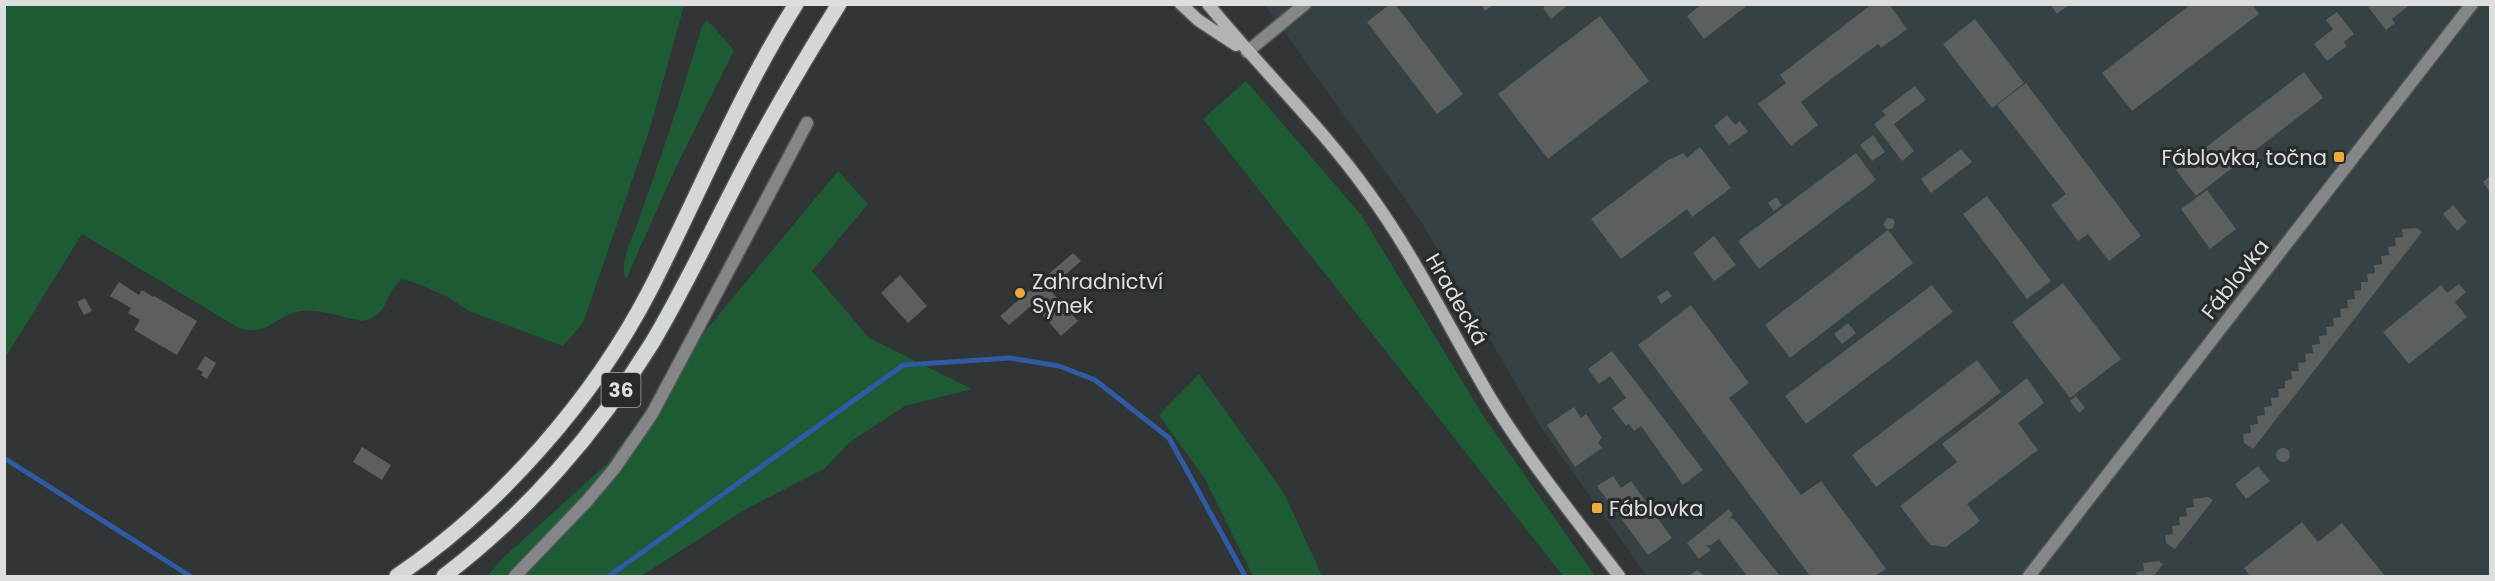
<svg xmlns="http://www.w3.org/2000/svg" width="2495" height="581" font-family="Poppins,sans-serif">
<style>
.built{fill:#364143}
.green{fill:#1d5b34}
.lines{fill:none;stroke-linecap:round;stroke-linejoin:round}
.stream{stroke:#2f5ba5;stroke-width:5}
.building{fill:#5b5f5e}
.street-casing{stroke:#505454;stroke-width:15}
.secondary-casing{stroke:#505454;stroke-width:15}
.primary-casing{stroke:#505454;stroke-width:18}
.street{stroke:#848687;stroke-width:12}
.secondary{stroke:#b1b4b5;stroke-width:12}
.primary{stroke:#d4d7d9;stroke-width:15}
.poi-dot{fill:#efa73e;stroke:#272b2b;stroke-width:2}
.labels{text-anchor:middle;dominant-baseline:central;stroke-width:6;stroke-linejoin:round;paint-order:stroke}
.shield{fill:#272b2b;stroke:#a6a9a9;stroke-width:1.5}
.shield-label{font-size:20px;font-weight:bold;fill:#dddfdf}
.poi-label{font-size:21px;fill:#dddfdf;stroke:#272b2b;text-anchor:start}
.street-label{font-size:21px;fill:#dddfdf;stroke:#272b2b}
</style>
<rect width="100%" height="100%" fill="#313535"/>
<path class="built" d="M1265,5H2490V576H1647L1542,429L1422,223Z"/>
<g class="green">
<path d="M5,4H684V5L650,128L583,323L563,346L469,311L448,297L416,283L402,279C383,294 391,315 362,321C343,317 316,307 296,312C272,318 270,336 239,328L82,234L5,358Z"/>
<path d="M707,20L734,50L677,165L626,279C618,265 633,237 638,222C661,157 683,92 702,26Z"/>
<path d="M1246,81L1362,216L1482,414L1595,576H1563L1203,119Z"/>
<path d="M838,171L868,204L812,271L869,338L972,389L905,406L850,442L824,469L746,509L641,576H487L504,557L607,464L692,347Z"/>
<path d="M1199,374L1284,493L1322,576H1253L1205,479L1159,415Z"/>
</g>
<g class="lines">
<g class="stream">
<path d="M4,458L190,576"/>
<path d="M609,576L903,365L1010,358L1059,366L1095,380L1169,438L1245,576"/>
</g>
</g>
<g class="building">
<path d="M1390,4H1395L1463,94L1437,114L1367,22Z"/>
<path d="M1481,4H1494L1485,11Z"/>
<path d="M1547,4H1569L1551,19L1543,8Z"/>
<path d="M1702,4H1749L1704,39L1687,16Z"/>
<path d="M1872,4H1889L1907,29L1881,48L1878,44L1801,102L1818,125L1791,146L1758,104L1786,83L1780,75Z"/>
<path d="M2050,4H2070L2057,14Z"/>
<path d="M2191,4H2252L2259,14L2132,111L2102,73Z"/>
<path d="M2366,4H2411L2392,19L2395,23L2386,30Z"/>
<path d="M2337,12L2354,34L2344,42L2347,46L2327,61L2314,44L2333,29L2326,20Z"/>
<path d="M1600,16L1649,81L1548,159L1498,94Z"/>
<path d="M1975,19L2024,83L1992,108L1943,44Z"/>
<path d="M2304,72L2323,98L2196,196L2176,170Z"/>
<path d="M2026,83L2141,236L2109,261L2088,234L2078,241L2051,205L2066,194L1997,105Z"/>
<path d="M1915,86L1926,100L1894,124L1914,151L1902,161L1874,124L1886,115L1882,111Z"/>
<path d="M1727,115L1735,125L1740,121L1748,132L1729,145L1714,126Z"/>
<path d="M1873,135L1885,152L1872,161L1860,145Z"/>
<path d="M1700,147L1731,188L1692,217L1687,209L1621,259L1591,219L1668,160L1684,153L1687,158Z"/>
<path d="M1961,149L1972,162L1931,193L1921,179Z"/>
<path d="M1856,153L1876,180L1759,269L1738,241Z"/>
<path d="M2490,176V192L2483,182Z"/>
<path d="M2207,190L2236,229L2210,249L2181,209Z"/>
<path d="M1987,196L2051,281L2027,299L1963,214Z"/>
<path d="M1776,197L1782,205L1774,211L1768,203Z"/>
<path d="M2453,205L2467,222L2457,231L2443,214Z"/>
<path d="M1887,218L1893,219L1895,223L1893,228L1888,230L1913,263L1790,358L1765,325L1888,230L1883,225Z"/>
<path d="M2417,228L2422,232L2253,449L2244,443L2243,434L2251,433L2250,425L2258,424L2257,416L2265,415L2264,407L2272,406L2271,398L2279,397L2278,389L2285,388V381L2292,379L2291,371H2299L2298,363L2306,362L2305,354L2313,353L2312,345L2320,344L2319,336L2327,335L2326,327L2334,326L2333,318L2341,317L2340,309L2348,308L2347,300L2355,299L2354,291L2361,290V282H2368L2367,274L2375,273L2374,265L2382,264L2381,256L2389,255L2388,247L2396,246L2395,238L2403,237L2402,229Z"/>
<path d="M1714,236L1736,265L1714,281L1693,253Z"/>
<path d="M1073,253L1081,261L1049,289L1078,321L1061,336L1033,304L1009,325L1000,316Z"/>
<path d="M900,275L927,306L908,323L881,293Z"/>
<path d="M119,282L139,295L142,290L153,297L154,296L197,321L177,355L134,330L140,320L128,313L131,308L110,296Z"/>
<path d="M2063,283L2121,359L2070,398L2012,322Z"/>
<path d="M2459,284L2466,292L2455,302L2467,317L2409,364L2383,332L2441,285L2447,293Z"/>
<path d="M1932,285L1953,312L1806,424L1785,396Z"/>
<path d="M1667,290L1672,296L1661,304L1657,297Z"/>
<path d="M85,298L92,311L84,315L77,302Z"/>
<path d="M1691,305L1749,383L1729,398L1801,495L1821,481L1886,569L1875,576H1810L1638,345Z"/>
<path d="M1848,323L1856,333L1842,344L1834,334Z"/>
<path d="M1612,351L1703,470L1683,485L1641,426L1634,431L1629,424L1626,426L1612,408L1626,398L1610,376L1599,384L1588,369Z"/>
<path d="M205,356L216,363L207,379L201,375L203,372L197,369Z"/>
<path d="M1977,360L2001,392L1876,487L1852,455Z"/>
<path d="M2027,378L2044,403L2018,423L2038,450L1967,504L1980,521L1946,547L1930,545L1900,506L1957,462L1942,444Z"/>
<path d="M2076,396L2085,408L2079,413L2070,401Z"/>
<path d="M1574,407L1581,418L1586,414L1602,438L1598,442L1602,448L1575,467L1547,425Z"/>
<path d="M362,447L391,465L382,480L353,462Z"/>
<circle cx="2283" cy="455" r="7"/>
<path d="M2258,466L2270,481L2246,499L2235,484Z"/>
<path d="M1613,476L1621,488L1631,481L1672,538L1648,555L1597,486Z"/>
<path d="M2208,497L2213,500L2175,549L2166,543L2165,535L2173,534L2172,526L2180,525L2179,517L2187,516L2186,508L2194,507L2193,499Z"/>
<path d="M1729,509L1733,515L1729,518L1734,519L1780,576H1747L1719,539L1711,545H1706L1711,550L1699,559L1687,543Z"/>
<path d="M2302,522L2318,542L2342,523L2385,576H2250L2244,568Z"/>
<path d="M2159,561L2163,564L2154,576H2137L2136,572L2144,571L2143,563Z"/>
<path d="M1697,570L1705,576H1689Z"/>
</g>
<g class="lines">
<defs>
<g id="street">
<path d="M1247,52L1305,4"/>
<path d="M515,576L587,501L614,469L652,414L807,123"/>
<path d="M2029,576L2472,4"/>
</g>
<g id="secondary">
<path d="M1181,4L1198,20L1236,45"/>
<path d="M1208,4C1260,68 1320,125 1368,192C1415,256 1450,330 1491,399C1529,461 1575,518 1619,576"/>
</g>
<g id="primary">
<path d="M397,576C500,506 594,399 651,288C699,194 739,95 796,4"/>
<path d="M444,576C526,514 597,432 652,343C686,286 714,225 745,166C774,111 806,57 839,4"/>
</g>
</defs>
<use href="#street" class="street-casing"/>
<use href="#secondary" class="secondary-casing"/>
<use href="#primary" class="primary-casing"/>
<use href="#street" class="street"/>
<use href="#secondary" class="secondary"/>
<use href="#primary" class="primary"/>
</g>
<g class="poi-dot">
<rect x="2333" y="151" width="12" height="12" rx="3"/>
<circle cx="1020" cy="293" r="6"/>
<rect x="1591" y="502" width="12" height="12" rx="3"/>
</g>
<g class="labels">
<rect class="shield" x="601.5" y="373" width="39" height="34" rx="4.5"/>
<g class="shield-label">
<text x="621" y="390">36</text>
</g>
<g class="poi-label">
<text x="2327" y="157" text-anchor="end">Fáblovka, točna</text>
<text x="1032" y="281">Zahradnictví<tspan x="1032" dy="24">Synek</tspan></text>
<text x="1609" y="508">Fáblovka</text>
</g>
<g class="street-label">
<text transform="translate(2235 279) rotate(-52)">Fáblovka</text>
<text transform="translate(1457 299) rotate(60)">Hradecká</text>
</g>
</g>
<rect width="2495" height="581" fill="none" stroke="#dddfdf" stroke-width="12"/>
</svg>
